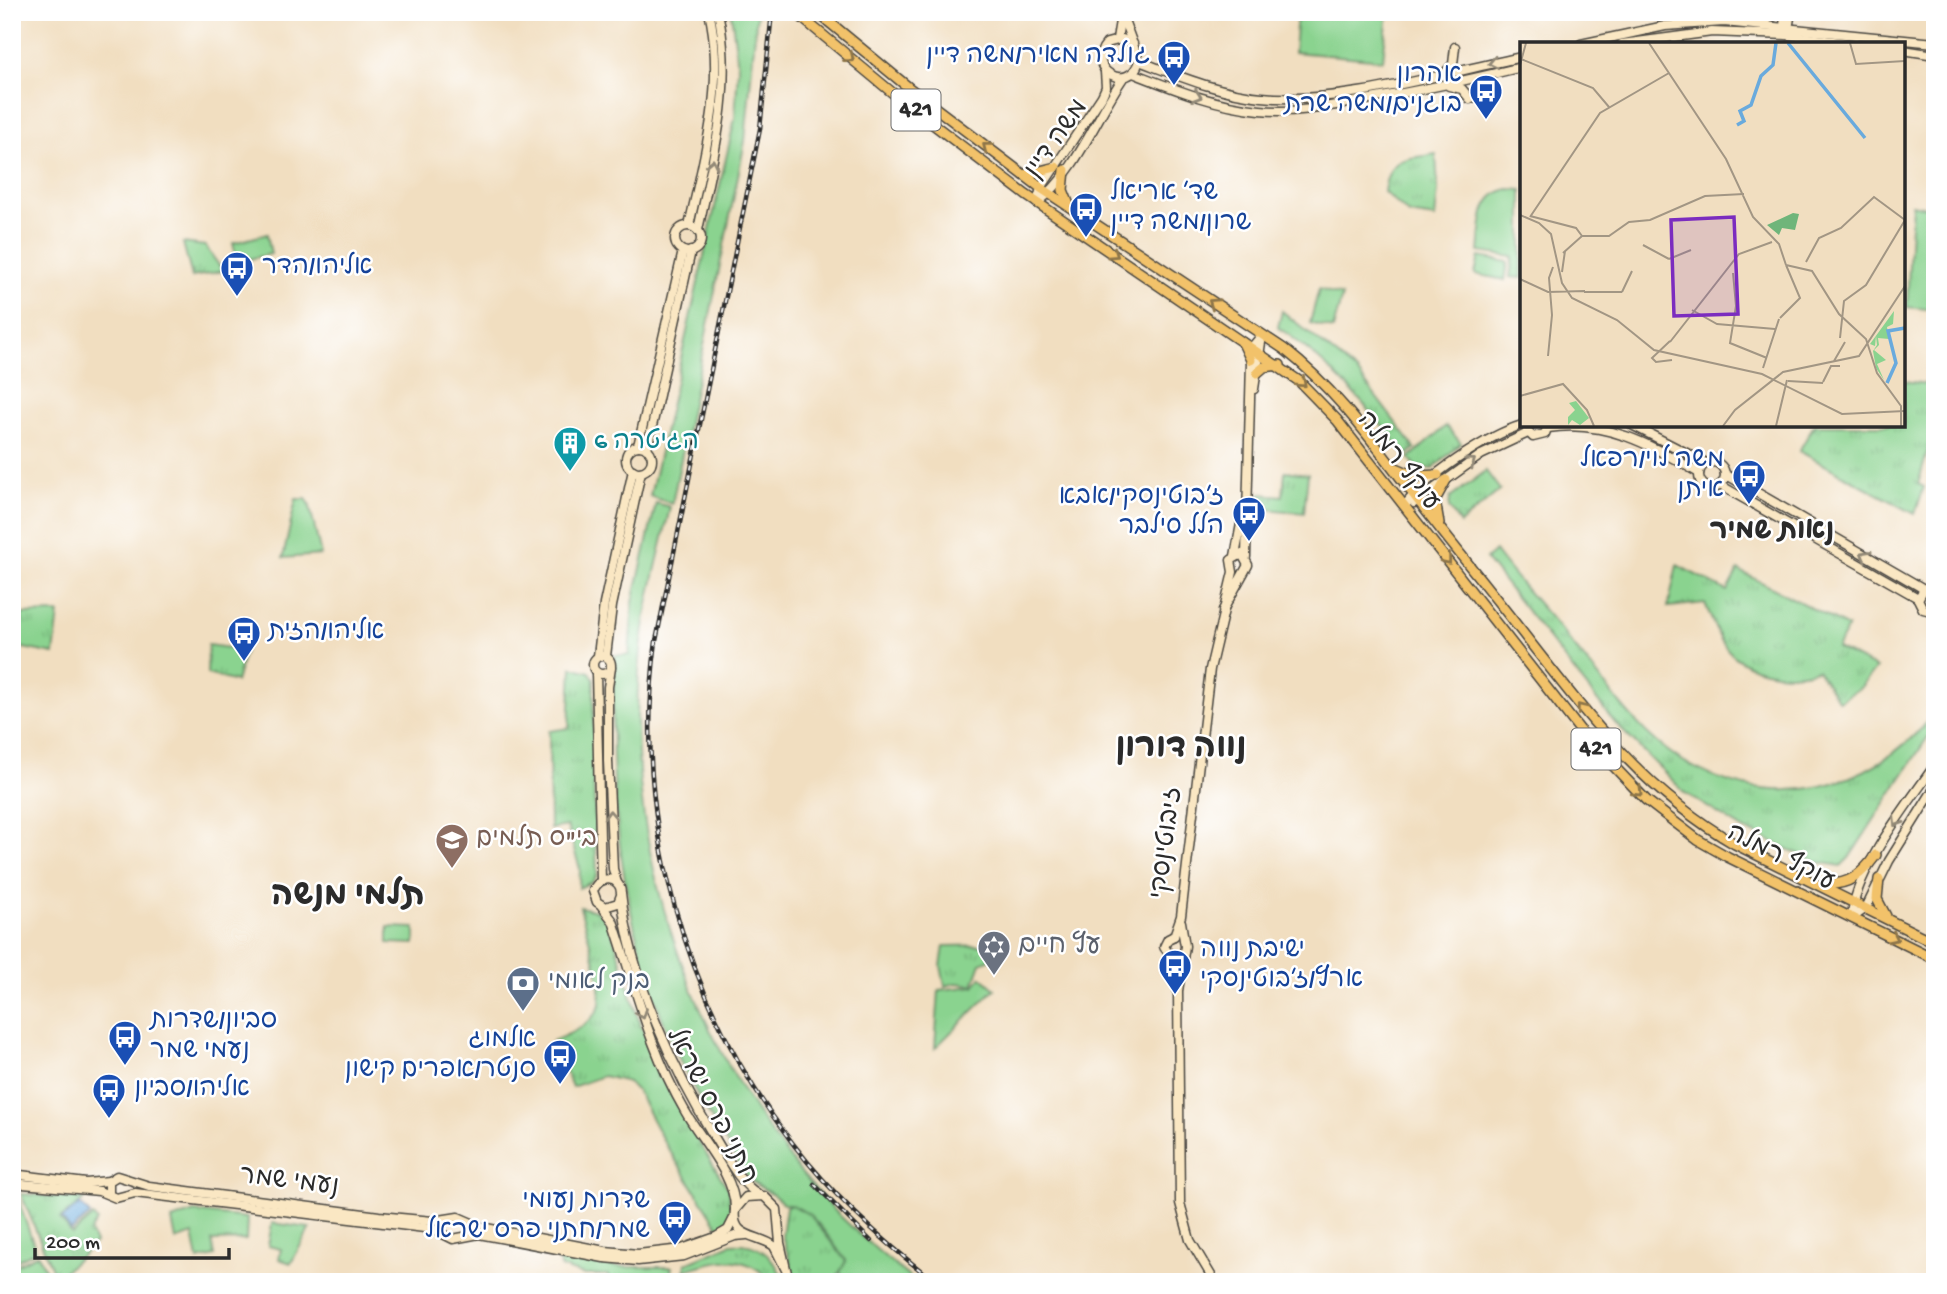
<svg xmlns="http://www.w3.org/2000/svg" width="1947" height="1294" font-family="'Gochi Hand','Playpen Sans Hebrew',sans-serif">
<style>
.green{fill:#8ad38f;stroke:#5a7f5d;stroke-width:2}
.park{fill:url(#park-tufts);stroke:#5a7f5d;stroke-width:2}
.water{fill:#69aadd;stroke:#4a6a84;stroke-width:2}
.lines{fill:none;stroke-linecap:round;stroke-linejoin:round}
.secondary-casing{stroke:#494641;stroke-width:11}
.primary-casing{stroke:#494641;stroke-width:12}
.secondary{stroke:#fae7c3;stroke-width:8}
.primary{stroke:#f2c26a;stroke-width:9}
.rail-casing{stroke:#2b2b2b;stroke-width:4.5}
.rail{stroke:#fff;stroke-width:2;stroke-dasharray:5;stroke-linecap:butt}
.oneway{stroke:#8e764a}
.oneway2{stroke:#928977}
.labels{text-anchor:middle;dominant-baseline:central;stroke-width:5;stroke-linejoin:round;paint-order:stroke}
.shield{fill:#fff;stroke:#6b6b6b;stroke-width:2}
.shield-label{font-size:24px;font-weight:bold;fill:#2b2b2b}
.transit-label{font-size:26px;fill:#164399;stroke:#fff;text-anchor:end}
.street-label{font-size:26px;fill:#2b2b2b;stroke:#fff}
.culture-label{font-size:26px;fill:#0d838f;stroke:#fff;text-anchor:start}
.education-label{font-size:26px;fill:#785e54;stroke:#fff;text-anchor:start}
.worship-label{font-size:26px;fill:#5b616d;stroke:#fff;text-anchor:start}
.service-label{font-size:26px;fill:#4e5e75;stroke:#fff;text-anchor:start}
.neighbourhood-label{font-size:28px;font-weight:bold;fill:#2b2b2b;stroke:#fff}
.district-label{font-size:33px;font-weight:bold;fill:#2b2b2b;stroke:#fff}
.inset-river{fill:none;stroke:#69aadd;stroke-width:3.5}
.inset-road{fill:none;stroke:#a29684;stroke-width:2}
.view{fill:#7b2cbf;fill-opacity:0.15;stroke:#7b2cbf;stroke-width:3.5}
.inset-edge{fill:none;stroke:#2b2b2b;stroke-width:3.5}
</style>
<defs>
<pattern id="park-tufts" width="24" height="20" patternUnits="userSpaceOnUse" patternTransform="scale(1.75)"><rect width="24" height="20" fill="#8ad38f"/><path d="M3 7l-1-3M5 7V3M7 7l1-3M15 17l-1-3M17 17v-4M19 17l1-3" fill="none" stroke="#77b57c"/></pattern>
</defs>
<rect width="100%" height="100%" fill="#fff"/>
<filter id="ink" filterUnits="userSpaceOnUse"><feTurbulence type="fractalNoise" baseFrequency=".0143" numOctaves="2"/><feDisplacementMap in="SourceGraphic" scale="14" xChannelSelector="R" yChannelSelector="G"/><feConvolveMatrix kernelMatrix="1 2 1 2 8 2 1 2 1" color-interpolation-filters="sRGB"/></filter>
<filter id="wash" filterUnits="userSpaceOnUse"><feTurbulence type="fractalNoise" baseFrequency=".00686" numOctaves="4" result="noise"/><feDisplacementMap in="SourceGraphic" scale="28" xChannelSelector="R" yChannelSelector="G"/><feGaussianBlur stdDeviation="1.57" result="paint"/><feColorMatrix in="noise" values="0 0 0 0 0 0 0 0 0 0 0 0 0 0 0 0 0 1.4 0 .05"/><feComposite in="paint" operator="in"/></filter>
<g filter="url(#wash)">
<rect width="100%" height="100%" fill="#f1dec0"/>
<g class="green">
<path d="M731,12H757L745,141L672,504L650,496L735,118L738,67Z"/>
<path d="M1297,12H1388L1383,60L1294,52Z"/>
<path d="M1509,189L1522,190V278L1510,277L1513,257L1479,252C1482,227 1479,194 1509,189Z"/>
<path d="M1912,204L1935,209V310L1907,307Z"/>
<path d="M267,234L271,254L237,262L233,243Z"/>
<path d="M1479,257L1508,262L1505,280L1475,274Z"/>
<path d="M1319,289L1342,296L1333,329L1310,323Z"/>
<path d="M296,499H306L309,503L321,555L283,558Z"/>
<path d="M656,503L670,507C662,545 651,583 645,621C612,826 685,1043 821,1196C849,1227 883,1255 915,1282H852L839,1272L846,1261C829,1239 813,1207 783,1204C774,1192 759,1189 750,1179C738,1166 730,1148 721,1134C629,994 604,819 615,655H629L633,602Z"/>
<path d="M388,927L415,928V944L388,943Z"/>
<path d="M981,977L995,989L935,1048L939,990L974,986Z"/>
<path d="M12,1195L17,1196L36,1251L12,1263Z"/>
<path d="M194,1212L247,1218L246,1240L212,1241L215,1256L198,1260L193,1234L176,1240L172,1220Z"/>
<path d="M272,1223L310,1228L291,1263L279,1259L281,1249L268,1246Z"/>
<path d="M38,1254L51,1282H16L12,1267Z"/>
<path d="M558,1258L616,1267H672L669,1282L637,1275L636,1282H609L608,1275H584L560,1267Z"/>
</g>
<g class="park">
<path d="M1436,154L1438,190L1435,218L1409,214L1384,192C1389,155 1404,160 1436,154Z"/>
<path d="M183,243L205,246L223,271L192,277Z"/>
<path d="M1282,311L1357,372L1415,448L1406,456C1368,406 1329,363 1278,327Z"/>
<path d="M1903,381L1935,385V426L1918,484L1924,487L1915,514L1799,451L1814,425H1903Z"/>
<path d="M1446,426L1461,443L1433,469L1417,467L1409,458Z"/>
<path d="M1285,471L1308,474L1304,513L1258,508L1260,494L1283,496Z"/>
<path d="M1486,471L1500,490L1460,524L1449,508L1450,498Z"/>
<path d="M1495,551C1519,584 1548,613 1573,645C1606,684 1635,730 1678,758C1768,815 1869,794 1935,713V726L1849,858L1841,866L1817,862L1743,829L1685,793L1615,723L1486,559Z"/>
<path d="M1677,565L1727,591L1738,570L1848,627L1837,648L1876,668L1860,688L1839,701L1817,670C1784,679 1738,673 1720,638C1714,627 1710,615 1705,603L1668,607Z"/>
<path d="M59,613L54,654L18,647L22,614Z"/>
<path d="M208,645L245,650L236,682L207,674Z"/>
<path d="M572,667L590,672L594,679L593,769L597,875L592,882L579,888L580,869L567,826L550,829L549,731L569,728Z"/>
<path d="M580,907L597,911L609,922L638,1018L655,1060L688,1125L729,1190L731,1215L720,1229L664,1142L637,1091L628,1082L603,1076L572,1087L553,1041C569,1034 588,1027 598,1010C608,993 585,929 580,907Z"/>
<path d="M998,945L997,956L981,963L973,985L956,983L945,986L941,966L944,946Z"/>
<path d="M21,1194L85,1199L60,1219L72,1234L93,1216L97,1221L90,1232L95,1243L56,1279Z"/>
<path d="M792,1205L810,1215L846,1261L834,1282H796L782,1235L786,1207Z"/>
<path d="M731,1244C759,1242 775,1256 784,1282H772C743,1251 721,1260 685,1270L686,1263Z"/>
</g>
<path class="water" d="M80,1204L90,1215L71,1231L62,1219Z"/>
</g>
<g filter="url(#ink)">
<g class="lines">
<defs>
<g id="secondary">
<path d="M1121,12L1139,61"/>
<path d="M1762,23L1780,12"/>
<path d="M1784,29L1785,12"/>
<path d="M1788,29L1791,12"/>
<path d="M1117,39L1121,15"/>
<path d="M1133,44L1122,39L1107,43C1084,69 1129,95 1139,61"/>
<path d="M1581,44L1665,26L1724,22L1935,43"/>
<path d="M1622,44L1712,32L1786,35L1856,44"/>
<path d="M1903,50L1935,55"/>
<path d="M1139,61C1179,76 1219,93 1262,97C1342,105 1443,73 1522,57"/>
<path d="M1133,73C1174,89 1216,106 1260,110C1297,114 1335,105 1371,99C1422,90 1472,79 1522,67"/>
<path d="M1445,73L1453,64L1455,47"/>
<path d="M1449,86L1462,89L1470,99"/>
<path d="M1476,98L1477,85L1483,77"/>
<path d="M1037,203C1075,175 1097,116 1123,78"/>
<path d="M1037,203L1041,188L1102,96L1106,87L1105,72"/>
<path d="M689,226C704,157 726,84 709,12"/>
<circle cx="688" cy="239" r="13"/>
<path d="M698,230C713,159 734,86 718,12"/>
<path d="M1254,389L1262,336"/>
<path d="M1632,425L1706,463"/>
<path d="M1548,428C1605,419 1652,445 1699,473"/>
<path d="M1527,431L1533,437L1545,434L1548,425"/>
<path d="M638,446L683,251"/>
<circle cx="639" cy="459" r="13"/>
<path d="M647,449L691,251"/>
<circle cx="1712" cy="475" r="13"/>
<path d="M1725,474L1924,589"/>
<path d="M1720,485L1918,598"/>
<path d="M1414,503L1481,455L1528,433"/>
<path d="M1405,506C1422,478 1489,435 1522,425"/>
<path d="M1235,556L1243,513"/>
<path d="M1246,557L1251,360L1252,347L1262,335"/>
<path d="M1935,587L1924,589L1918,599L1923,609L1935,612"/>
<circle cx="602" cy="665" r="9"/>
<path d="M598,656L604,604L633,470"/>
<path d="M606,656L612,606L641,472"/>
<path d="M611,668L608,687V761L613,869L617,883"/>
<path d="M596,672L601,880"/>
<path d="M621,895L618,903L605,907L597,902L593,891C599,875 620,875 621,893C630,979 674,1072 719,1145C730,1163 740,1183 758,1194"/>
<path d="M601,905L613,921C635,986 650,1051 685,1111C701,1140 736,1176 735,1210"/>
<path d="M1852,918C1853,872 1908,804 1935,765"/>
<path d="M1852,918L1866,908L1889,861L1935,787"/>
<path d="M1181,922L1185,946L1178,991L1180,1203L1190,1240L1215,1282"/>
<path d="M1174,936L1181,916L1210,669L1233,572L1231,560L1242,554L1248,565L1223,610"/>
<path d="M1174,936L1168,939L1164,947L1170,955L1176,981"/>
<path d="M12,1174L86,1183L109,1181"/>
<path d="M12,1183L99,1191L116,1198L135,1193L433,1229L453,1239L479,1234L604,1258L638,1261L684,1256L735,1236L746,1235"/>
<path d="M109,1194V1181L117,1176L149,1186L379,1216L433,1221L458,1217L481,1227L605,1251L638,1254L682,1249L716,1237L728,1230L734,1218"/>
<path d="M786,1270L774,1246C758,1234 731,1239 735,1210L746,1197L764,1196L777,1209L780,1243L789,1282"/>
</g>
<g id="primary">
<path d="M795,12L900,99L1026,195L1299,381L1337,420L1583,734L1646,800L1698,840L1728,857L1935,959"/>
<path d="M817,12L908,87L1041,188L1284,349C1338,391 1375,445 1417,499C1454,547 1492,593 1529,641C1592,721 1645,792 1735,844L1935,943"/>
<path d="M1065,170L1063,190L1069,205"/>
<path d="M1024,175L1056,167"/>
<path d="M1243,343L1251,360"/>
<path d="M1257,373L1264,367L1280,365"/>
<path d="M1396,468L1415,476L1438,475"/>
<path d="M1439,523L1435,500L1446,480"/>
<path d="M1879,879L1877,899L1886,916"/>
<path d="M1824,884C1849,886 1862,874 1876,855"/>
</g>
</defs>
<use href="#secondary" class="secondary-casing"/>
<use href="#primary" class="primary-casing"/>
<use href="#secondary" class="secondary"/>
<use href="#primary" class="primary"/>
<defs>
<g id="rail">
<path d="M772,12L760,129L656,641C632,819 684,1003 794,1145C834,1197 884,1242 935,1282"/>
<path d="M814,1184L871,1241"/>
</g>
</defs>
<use href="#rail" class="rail-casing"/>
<use href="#rail" class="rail"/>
</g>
<defs><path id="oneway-chevron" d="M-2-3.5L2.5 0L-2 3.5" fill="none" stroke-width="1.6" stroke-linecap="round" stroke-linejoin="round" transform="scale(1.75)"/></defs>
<g class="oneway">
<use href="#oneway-chevron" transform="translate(850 58) rotate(39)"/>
<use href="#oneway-chevron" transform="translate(987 147) rotate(-142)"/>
<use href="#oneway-chevron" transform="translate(1114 254) rotate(34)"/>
<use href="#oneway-chevron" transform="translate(1213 303) rotate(-146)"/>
<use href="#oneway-chevron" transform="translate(1302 383) rotate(42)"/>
<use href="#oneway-chevron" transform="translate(1447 560) rotate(52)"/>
<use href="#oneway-chevron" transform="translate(1581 708) rotate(-128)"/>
<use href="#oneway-chevron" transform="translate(1638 792) rotate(45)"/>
<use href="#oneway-chevron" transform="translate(1894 938) rotate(26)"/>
</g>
<g class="oneway2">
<use href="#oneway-chevron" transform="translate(1493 63) rotate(168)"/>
<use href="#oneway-chevron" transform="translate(1197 96) rotate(18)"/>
<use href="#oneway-chevron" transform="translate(712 164) rotate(-78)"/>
<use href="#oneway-chevron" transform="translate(1471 462) rotate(-36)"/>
<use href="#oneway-chevron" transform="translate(1865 555) rotate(-150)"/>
<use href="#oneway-chevron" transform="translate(610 815) rotate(-93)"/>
<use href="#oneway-chevron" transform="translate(1897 822) rotate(123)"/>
<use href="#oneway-chevron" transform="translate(642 1014) rotate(70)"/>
</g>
</g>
<defs>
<symbol id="bus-pin" viewBox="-11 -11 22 30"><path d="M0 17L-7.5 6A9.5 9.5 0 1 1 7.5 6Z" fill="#1a4fb4" stroke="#fff"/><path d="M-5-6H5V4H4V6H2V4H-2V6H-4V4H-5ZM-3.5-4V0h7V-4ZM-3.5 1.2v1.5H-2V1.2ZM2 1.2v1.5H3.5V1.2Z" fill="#fff"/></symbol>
<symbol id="building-pin" viewBox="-11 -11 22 30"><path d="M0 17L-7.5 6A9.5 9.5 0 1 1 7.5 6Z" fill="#0f9aa8" stroke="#fff"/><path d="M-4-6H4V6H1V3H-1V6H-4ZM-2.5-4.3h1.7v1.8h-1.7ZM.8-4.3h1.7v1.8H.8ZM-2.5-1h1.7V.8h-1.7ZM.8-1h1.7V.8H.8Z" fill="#fff"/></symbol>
<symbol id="school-pin" viewBox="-11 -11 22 30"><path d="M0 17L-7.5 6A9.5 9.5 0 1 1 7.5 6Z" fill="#8d6e63" stroke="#fff"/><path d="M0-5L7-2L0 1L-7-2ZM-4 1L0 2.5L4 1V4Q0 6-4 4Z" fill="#fff"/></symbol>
<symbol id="synagogue-pin" viewBox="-11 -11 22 30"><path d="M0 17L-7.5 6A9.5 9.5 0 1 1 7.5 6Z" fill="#6b7280" stroke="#fff"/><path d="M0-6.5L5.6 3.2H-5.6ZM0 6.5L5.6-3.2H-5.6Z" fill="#fff"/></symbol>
<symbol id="bank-pin" viewBox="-11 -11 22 30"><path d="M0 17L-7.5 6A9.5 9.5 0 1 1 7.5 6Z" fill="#5c6f8a" stroke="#fff"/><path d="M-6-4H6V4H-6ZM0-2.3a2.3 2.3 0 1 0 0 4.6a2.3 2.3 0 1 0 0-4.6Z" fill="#fff"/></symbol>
</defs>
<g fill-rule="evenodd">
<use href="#bus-pin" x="1155" y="38" width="38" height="52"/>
<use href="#bus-pin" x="1467" y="72" width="38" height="52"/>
<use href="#bus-pin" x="1067" y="190" width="38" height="52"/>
<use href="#bus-pin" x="218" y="249" width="38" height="52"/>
<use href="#building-pin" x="551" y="424" width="38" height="52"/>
<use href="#bus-pin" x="1730" y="457" width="38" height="52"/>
<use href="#bus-pin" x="1230" y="494" width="38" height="52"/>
<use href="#bus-pin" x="225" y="614" width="38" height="52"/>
<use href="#school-pin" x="433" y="821" width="38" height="52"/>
<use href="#synagogue-pin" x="975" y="928" width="38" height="52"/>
<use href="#bus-pin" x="1156" y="947" width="38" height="52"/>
<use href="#bank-pin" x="504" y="964" width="38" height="52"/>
<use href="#bus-pin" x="106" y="1018" width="38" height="52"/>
<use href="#bus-pin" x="541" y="1037" width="38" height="52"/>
<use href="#bus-pin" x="90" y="1071" width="38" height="52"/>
<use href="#bus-pin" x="656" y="1198" width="38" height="52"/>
</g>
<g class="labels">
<g class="shield">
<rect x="891.5" y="89.5" width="49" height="41" rx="5"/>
<rect x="1571.5" y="728.5" width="49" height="41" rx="5"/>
</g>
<g class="shield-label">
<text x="916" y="110">421</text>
<text x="1596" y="749">421</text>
</g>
<g class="transit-label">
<text x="1150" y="57">גולדה מאיר/משה דיין</text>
<text x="1462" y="76">אהרון<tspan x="1462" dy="30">בוגנים/משה שרת</tspan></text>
<text x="1110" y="194" text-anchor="start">שד׳ אריאל<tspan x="1110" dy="30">שרון/משה דיין</tspan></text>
<text x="262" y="268" text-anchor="start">אליהו/הדר</text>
<text x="1724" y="461">משה לוי/רפאל<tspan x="1724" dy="30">איתן</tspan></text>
<text x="1224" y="498">ז׳בוטינסקי/אבא<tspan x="1224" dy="30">הלל סילבר</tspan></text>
<text x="268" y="633" text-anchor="start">אליהו/הזית</text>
<text x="1200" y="951" text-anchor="start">ישיבת נווה<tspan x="1200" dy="30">ארץ/ז׳בוטינסקי</tspan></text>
<text x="150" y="1022" text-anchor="start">סביון/שדרות<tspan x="150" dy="30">נעמי שמר</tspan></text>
<text x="536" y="1041">אלמוג<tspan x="536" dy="30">סנטר/אפרים קישון</tspan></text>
<text x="134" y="1090" text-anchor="start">אליהו/סביון</text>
<text x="650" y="1202">שדרות נעומי<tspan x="650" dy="30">שמר/חתני פרס ישראל</tspan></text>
</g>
<g class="street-label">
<text transform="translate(1058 140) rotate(-55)">משה דיין</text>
<text transform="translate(1397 462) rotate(52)">עוקף רמלה</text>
<text transform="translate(1168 843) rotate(-83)">ז'בוטינסקי</text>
<text transform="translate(1780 859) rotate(27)">עוקף רמלה</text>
<text transform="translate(710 1107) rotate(63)">חתני פרס ישראל</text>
<text transform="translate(289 1183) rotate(7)">נעמי שמר</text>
</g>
<g class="culture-label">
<text x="594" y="443">הגיטרה 6</text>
</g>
<g class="education-label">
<text x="476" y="840">בי"ס תלמים</text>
</g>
<g class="worship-label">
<text x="1018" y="947">עץ חיים</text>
</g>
<g class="service-label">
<text x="548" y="983">בנק לאומי</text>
</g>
<g class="neighbourhood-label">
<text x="1772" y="532">נאות שמיר</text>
</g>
<g class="district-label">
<text x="1181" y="750">נווה דורון</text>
<text x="348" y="898">תלמי מנשה</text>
</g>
</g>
<g transform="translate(1520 42)">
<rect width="385" height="385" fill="#f1dec0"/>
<path d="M374,269L373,282L367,285L369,297L358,296L359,303L354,308L366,318L357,322L364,338L356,326L353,309L357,303L356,294L355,304L350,302ZM56,359L69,376L60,383L52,378L48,383V375L55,368L49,361Z" fill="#8ad38f"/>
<path d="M273,171L279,172L275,188L262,186L259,193L247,183Z" fill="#6fb57a"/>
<path class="inset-river" d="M268,1L345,96M217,83L224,79L220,69L231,63L241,34L253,23L256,1M367,341L376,321L368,289L385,286"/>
<path class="inset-road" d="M129,1L206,117L233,175L259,202L266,223M330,1L336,22L385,19M1,17L73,46L89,65M0,23L6,1M0,173L19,181L31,192L42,241L52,256L97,278L134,308L242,332L322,372L385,369M10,174L56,186L62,194M10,175L80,71L149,31M123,203L149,217M43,211L62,194H89L109,180L130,178L185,154L224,152M149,217L171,208M286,220L299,196L321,186L354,155L385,178M266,223L292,229L319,272L346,297L357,331L381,364V384M42,230L45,209M213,231L216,264L210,301L247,316M0,237L28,250L65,249M64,250H102M102,250L112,229M172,268L197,282L255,287M260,276L280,256L266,223M320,296L324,259L346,243L385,178M150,299L132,316L136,320L152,318M150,300L219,212L252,200M28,314L32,273L29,236L33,225M314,319L325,300M243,326L259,277M268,339L303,341M303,340L311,324H320M0,354L43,342L67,368L74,384M203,384L215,368L263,330L339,314L385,244M256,384L267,338"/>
<path class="view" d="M214,175L218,272L154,274L151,178Z"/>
<rect width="385" height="385" class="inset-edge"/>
</g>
<rect width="1947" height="1294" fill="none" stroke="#fff" stroke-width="42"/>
<path d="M35 1248v10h194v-10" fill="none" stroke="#2b2b2b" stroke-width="3.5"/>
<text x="46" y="1248" font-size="21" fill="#2b2b2b" stroke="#ffffff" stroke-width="5" paint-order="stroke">200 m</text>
</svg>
